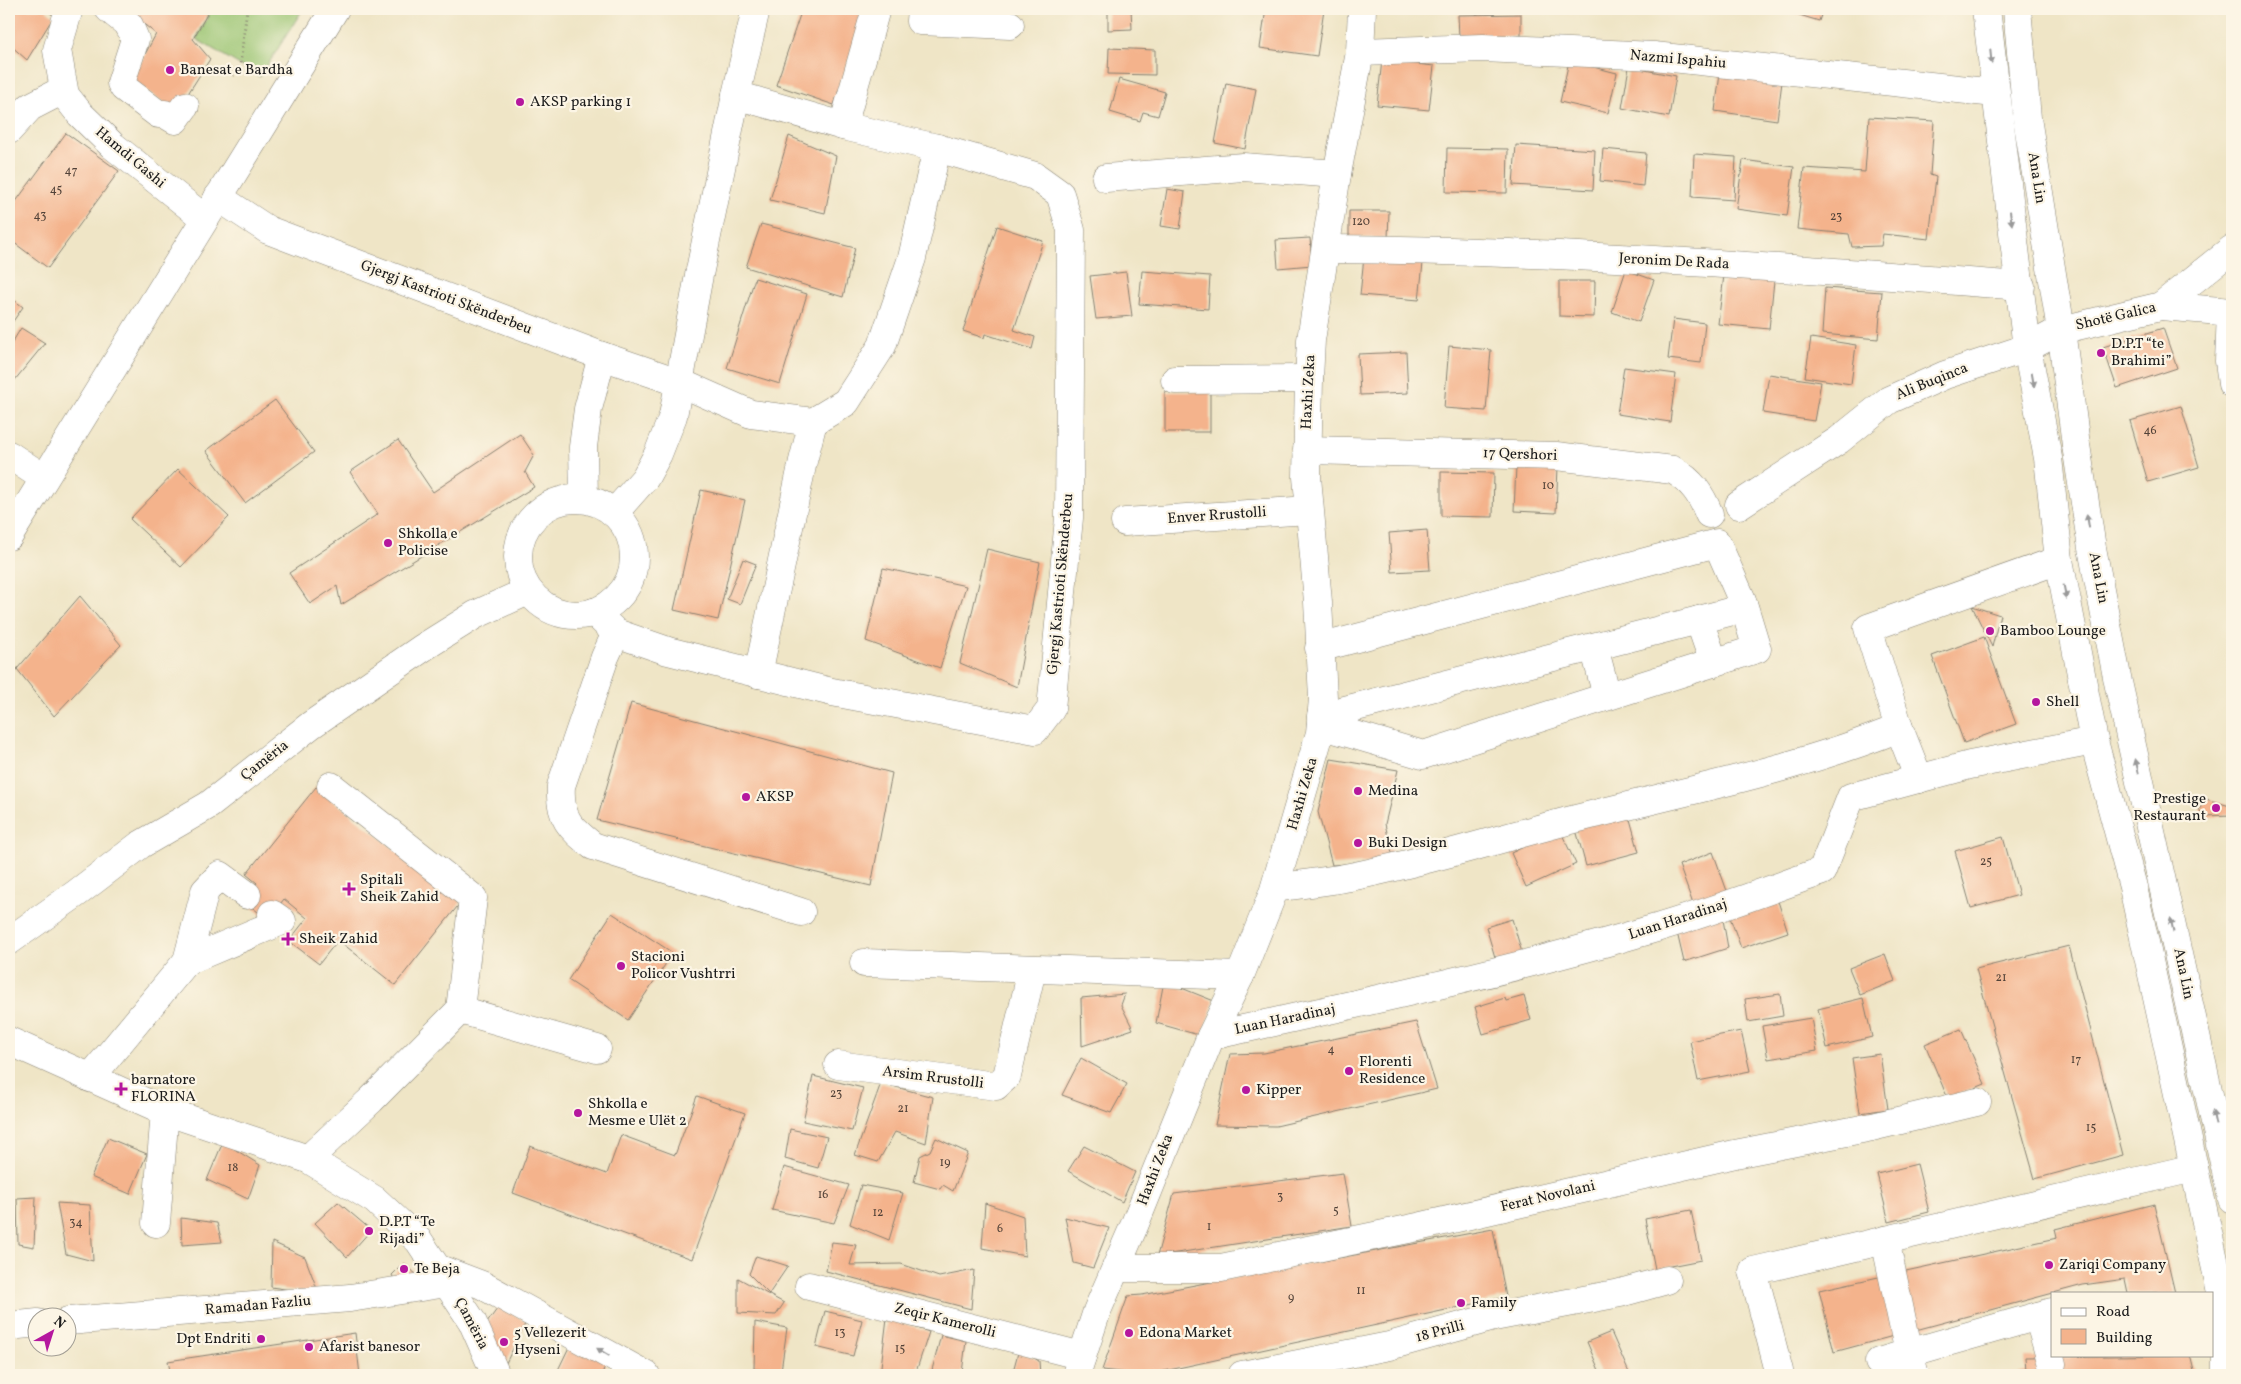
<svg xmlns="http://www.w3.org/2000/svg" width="2241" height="1384" font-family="Vollkorn,serif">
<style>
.grass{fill:#9ac471;stroke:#5b7046}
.building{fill:#f4b38c}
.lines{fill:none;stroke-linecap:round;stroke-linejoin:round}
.minor-casing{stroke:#868071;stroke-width:29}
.major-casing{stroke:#868071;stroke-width:29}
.path{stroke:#868071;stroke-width:3;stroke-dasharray:1 4;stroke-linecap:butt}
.minor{stroke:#fff;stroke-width:28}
.major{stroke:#fff;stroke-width:28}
.oneway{fill:#999}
.poi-dot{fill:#b5179e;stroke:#fcf5e5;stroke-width:2}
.labels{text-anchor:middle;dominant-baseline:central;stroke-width:4.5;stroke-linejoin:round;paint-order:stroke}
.number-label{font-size:12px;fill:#524238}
.street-label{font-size:15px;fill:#1c1c1c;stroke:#fcf5e5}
.poi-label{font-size:15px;fill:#1c1c1c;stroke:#fcf5e5;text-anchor:start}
</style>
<rect width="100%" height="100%" fill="#fcf5e5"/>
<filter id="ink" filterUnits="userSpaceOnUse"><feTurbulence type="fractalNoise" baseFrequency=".02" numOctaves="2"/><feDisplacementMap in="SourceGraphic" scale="10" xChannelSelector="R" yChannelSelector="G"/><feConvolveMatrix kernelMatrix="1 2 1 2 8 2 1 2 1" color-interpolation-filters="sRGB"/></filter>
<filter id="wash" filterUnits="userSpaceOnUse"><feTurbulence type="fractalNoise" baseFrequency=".0096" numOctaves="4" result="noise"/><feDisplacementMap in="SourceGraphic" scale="20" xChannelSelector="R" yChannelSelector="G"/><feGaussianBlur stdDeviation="1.12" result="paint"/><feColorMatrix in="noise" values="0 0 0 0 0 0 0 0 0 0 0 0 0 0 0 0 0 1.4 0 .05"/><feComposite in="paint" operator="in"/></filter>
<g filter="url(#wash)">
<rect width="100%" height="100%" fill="#efe5c6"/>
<path class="grass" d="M212,9H303L260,77L196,39Z"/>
<g id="blocks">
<g class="building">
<path d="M9,9H45L54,16L27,60L9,44Z"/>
<path d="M138,9H210L193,39L210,59L177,111L131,80L156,34L134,16Z"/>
<path d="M802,9H866L834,105L776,85Z"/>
<path d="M1108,9H1131L1132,29L1108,30Z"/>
<path d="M1266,9H1324L1317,56L1260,48Z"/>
<path d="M1780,9H1823L1819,21Z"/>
<path d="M1521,14V36L1459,37L1458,15Z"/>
<path d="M1109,48L1155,50V75L1108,74Z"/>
<path d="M1382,60L1434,66L1429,110L1377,105Z"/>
<path d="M1569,61L1617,73L1608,113L1560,102Z"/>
<path d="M1629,67L1676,76L1669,117L1622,108Z"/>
<path d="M1720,74L1782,82L1777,120L1715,111Z"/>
<path d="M1119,79L1165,92L1158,116L1143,112L1140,121L1110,112Z"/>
<path d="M1226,83L1256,89L1245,149L1215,143Z"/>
<path d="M1869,117L1934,121L1930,175L1936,177L1929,239L1883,234L1881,246L1852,247L1849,234L1797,229L1804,168L1865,172Z"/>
<path d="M66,133L119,171L48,268L9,239V211Z"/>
<path d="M789,136L836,156L825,213L770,200Z"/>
<path d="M1516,145L1595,150L1593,190L1513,185Z"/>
<path d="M1447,148L1508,149L1507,193L1446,192Z"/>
<path d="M1603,149L1646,153L1643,186L1600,181Z"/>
<path d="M1694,154L1736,157L1734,200L1692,197Z"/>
<path d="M1743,160L1794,167L1787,216L1736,209Z"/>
<path d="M1167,189L1185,192L1180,229L1161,226Z"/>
<path d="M1349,211H1389L1388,238L1349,237Z"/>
<path d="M761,224L855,248L843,297L746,267Z"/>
<path d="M997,226L1043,241L1014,330L1035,337L1032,349L985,334L984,338L963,331Z"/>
<path d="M1310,238L1312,265L1278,268L1276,240Z"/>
<path d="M1364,257L1423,263L1419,300L1360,295Z"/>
<path d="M1626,270L1654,280L1639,322L1612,312Z"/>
<path d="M1142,271L1210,276L1208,309L1139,304Z"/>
<path d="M1126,272L1132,316L1096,319L1090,276Z"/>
<path d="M1724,275L1774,281L1769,329L1718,324Z"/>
<path d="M755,278L807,294L780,384L727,368Z"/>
<path d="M1559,281H1595L1594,317L1559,316Z"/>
<path d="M1825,288L1882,292L1878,339L1822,334Z"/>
<path d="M9,296L23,307L9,327Z"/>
<path d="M1673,319L1705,323L1701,363L1668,359Z"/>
<path d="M21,328L45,343L14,381L9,378V348Z"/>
<path d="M2163,328L2177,368L2117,388L2103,347Z"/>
<path d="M1811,338L1856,345L1851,384L1805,377Z"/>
<path d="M1449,346L1491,350L1486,411L1444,408Z"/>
<path d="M1406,352L1408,393L1360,395L1358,354Z"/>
<path d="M1624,367L1676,374L1670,422L1617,414Z"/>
<path d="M1769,374L1821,382L1814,421L1763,413Z"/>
<rect x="1165" y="392" width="45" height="40"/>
<path d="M275,400L314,452L245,503L206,451Z"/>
<path d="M2181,406L2199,467L2148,482L2130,421Z"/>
<path d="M520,434L534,455L525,472L534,487L341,605L337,586L310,604L289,573L378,514L350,472L398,440L433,492Z"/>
<path d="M1516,466L1558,467L1556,513L1514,511Z"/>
<path d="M178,469L229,517L181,567L130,519Z"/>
<path d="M1441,472L1494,473L1493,517L1441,516Z"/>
<path d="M701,490L745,500L718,620L674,610Z"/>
<path d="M1427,530L1430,570L1392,572L1389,533Z"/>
<path d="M987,549L1040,562L1017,687L960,663Z"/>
<path d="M743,559L756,564L740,604L727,599Z"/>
<path d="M883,568L966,586L940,668L866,641Z"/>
<path d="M80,596L121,645L54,716L17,669Z"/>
<path d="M1972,606L2000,615L1992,647Z"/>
<path d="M1984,637L2016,724L1964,743L1932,656Z"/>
<path d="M631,703L892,773L871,886L597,820Z"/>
<path d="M1331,759L1398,770L1385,824L1394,861L1332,865L1318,812Z"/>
<path d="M316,787L461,902L395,985L338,940L319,964L289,941L307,918L284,899L268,920L243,900L257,883L246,874Z"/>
<path d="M2206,799L2230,806L2232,801V815L2203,816L2199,810Z"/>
<path d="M1628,812L1639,852L1586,866L1575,826Z"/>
<path d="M1560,830L1576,864L1526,887L1511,853Z"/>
<path d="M2003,837L2019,895L1971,908L1955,851Z"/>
<path d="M1713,852L1727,891L1693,904L1679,865Z"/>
<path d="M1775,892L1788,932L1741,948L1727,909Z"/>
<path d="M612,913L673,953L628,1020L568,980Z"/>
<path d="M1722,914L1728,948L1684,962L1675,924Z"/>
<path d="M1512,919L1523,956L1497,964L1486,927Z"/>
<path d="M2069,946L2123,1155L2035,1179L1976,969Z"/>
<path d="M1885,954L1895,981L1860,995L1849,968Z"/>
<path d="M1164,981L1214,1001L1202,1036L1156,1023Z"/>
<path d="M1125,994L1121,1005L1133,1029L1082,1046L1081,998Z"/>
<path d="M1780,994L1783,1016L1748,1022L1745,999Z"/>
<path d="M1524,996L1531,1020L1483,1034L1475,1007L1505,998L1506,1001Z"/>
<path d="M1863,998L1872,1037L1827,1048L1818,1009Z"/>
<path d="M1811,1018L1817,1051L1768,1059L1762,1026Z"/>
<path d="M1416,1022L1437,1089L1276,1126L1215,1125L1230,1054L1264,1053Z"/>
<path d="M1961,1029L1985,1084L1948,1099L1925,1044Z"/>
<path d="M1741,1031L1750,1071L1698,1081L1690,1041Z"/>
<path d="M1880,1054L1888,1109L1860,1113L1852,1058Z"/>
<path d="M1081,1058L1127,1084L1111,1113L1062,1095Z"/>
<path d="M813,1076L863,1088L852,1131L803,1121Z"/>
<path d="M881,1083L933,1097L926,1143L895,1132L878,1162L855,1155Z"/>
<path d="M697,1096L745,1113L692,1259L513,1193L530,1146L607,1174L621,1135L675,1155Z"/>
<path d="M790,1129L827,1137L818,1168L785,1159Z"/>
<path d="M108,1138L147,1154L130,1194L91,1177Z"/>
<path d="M936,1138L968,1153L953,1191L943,1185L940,1189L914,1182L920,1156L930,1151Z"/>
<path d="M223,1142L260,1165L248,1199L207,1180Z"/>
<path d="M1084,1146L1135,1172L1122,1202L1068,1171Z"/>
<path d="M1917,1164L1929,1212L1889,1222L1877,1174Z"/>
<path d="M784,1167L849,1185L834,1223L772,1210Z"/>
<path d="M1343,1173L1352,1226L1157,1256L1174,1194Z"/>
<path d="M861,1185L903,1193L889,1240L850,1224Z"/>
<path d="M36,1197L34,1247L18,1244L17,1198Z"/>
<path d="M338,1202L371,1230L347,1257L315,1223Z"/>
<path d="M57,1203L90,1205L93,1261L66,1254Z"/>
<path d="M985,1203L1023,1216L1025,1256L982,1248Z"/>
<path d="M2154,1204L2175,1293H2128L2125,1279L2083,1285L1834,1352L1819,1290L2057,1238L2055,1229Z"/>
<path d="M1691,1210L1701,1260L1655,1269L1645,1219Z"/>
<path d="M1065,1217L1109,1228L1093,1268L1074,1263Z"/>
<path d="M181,1218L217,1223L222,1242L182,1245Z"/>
<path d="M1493,1229L1506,1297L1146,1375L1102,1370L1128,1296L1142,1295Z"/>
<path d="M272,1242L305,1257L319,1294L271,1287Z"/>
<path d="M832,1242L856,1245L850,1265L901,1264L939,1277L974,1270L971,1309L826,1271Z"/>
<path d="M756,1256L788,1266L769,1294L749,1274Z"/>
<path d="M404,1263L419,1277L395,1281L392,1275Z"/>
<path d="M738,1278L784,1303L776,1315L738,1313Z"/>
<path d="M500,1305L526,1322L505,1365L484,1327Z"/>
<path d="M825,1311L862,1320L853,1356L816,1347Z"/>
<path d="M887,1318L929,1332L915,1375H880Z"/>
<path d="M755,1322L787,1328L781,1371L754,1369Z"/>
<path d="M1611,1332L1630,1375H1601L1587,1342Z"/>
<path d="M355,1333L360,1375H171L168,1361Z"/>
<path d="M941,1335L966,1341L962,1373L931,1374Z"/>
<path d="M571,1343L607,1361L602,1375H568L558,1370Z"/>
<path d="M1019,1349L1039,1361L1040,1375H1012Z"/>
<path d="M2190,1355L2195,1375H2006L2026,1371L2025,1357Z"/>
</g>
</g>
</g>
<g filter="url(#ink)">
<use href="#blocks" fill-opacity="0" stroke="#868071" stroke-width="1"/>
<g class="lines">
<defs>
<g id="minor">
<path d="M69,9L57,50L65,95L80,114L112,145L204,218"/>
<path d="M109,9L129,25L135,39L121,83L124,88L158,114H165L175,120L185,106"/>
<path d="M921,9L920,21L1010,25"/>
<path d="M1360,52L1483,48L1654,56L1995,93"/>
<path d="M736,95L756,9"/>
<path d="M843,126L876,9"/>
<path d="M9,130L30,107L63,90"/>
<path d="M1106,178L1243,167L1337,174"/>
<path d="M218,197L268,230L602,356L681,383L751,414L813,422L846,402L882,346L912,258L937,148"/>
<path d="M1327,249C1558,250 1790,268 2021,286"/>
<path d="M2161,306L2232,249"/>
<path d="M2231,312L2229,361L2232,384"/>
<path d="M1175,380L1309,379"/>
<path d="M1307,450L1556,456L1673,470C1692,481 1701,494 1709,514"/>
<path d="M9,455L44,478"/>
<circle cx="576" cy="557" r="58"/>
<path d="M584,499L583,447L588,409L602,356"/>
<path d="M1739,505L1839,440L1889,400L1945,375L2027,348L2061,330L2161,306L2232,312"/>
<path d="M1125,522L1309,510"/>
<path d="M9,536L335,9"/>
<path d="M594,612L616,633L668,651L832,692L1035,730L1051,709L1069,518L1071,230L1060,194L1035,176L937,148L843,126L736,95L699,275L673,416L658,454L645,478L614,513"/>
<path d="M1699,620L1744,608"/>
<path d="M616,633L605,657L561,786C559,818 570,828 593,846L801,912"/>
<path d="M1594,647L1607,696"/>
<path d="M1319,648L1717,543L1742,600L1757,649L1423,755L1321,725"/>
<path d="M758,674L803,461L813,422"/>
<path d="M1321,716L1699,620L1714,663"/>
<path d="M1919,779L1899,728L1868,628L2059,560"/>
<path d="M1275,888C1300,884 1325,882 1350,877C1431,861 1510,835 1591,815C1694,789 1800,768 1899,728"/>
<path d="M9,941L77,893L140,845L209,805L311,725L424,647L475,615L528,591"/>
<path d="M187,961L205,891L220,875L247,895"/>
<path d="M864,963L1240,976"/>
<path d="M460,1010L597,1049"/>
<path d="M1211,1036C1356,1004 1503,973 1646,931C1705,914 1764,892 1822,871L1851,797L1970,765L2094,741"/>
<path d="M838,1065L996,1086L1007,1076L1032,970"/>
<path d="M90,1078L187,961L282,921L272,914"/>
<path d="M308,1159L371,1100L460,1010L473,898L331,786"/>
<path d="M156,1223L165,1111"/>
<path d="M437,1268L482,1285L646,1375"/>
<path d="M1117,1268H1221L1418,1227L1735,1154L1872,1127L1977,1102"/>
<path d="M809,1286L1082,1356"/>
<path d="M68,1321L350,1298L447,1283"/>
<path d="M9,1326L38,1323"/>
<path d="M1879,1362L1909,1353L1885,1240"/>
<path d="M2052,1364L2038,1316L2052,1312"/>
<path d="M1779,1371L1753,1271L2194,1168"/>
<path d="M1076,1375L1097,1311L1134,1226L1211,1036L1240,976L1273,893L1320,733L1323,698L1318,602L1307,477L1309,379L1311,340L1337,174L1360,52L1362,9"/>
<path d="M1242,1375L1389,1346L1494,1317L1620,1293L1667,1280"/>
<path d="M1915,1375L1909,1353L2038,1316"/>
</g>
<g id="major">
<path d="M1986,9L2027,348L2048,458L2059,560L2094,741L2133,887L2221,1292L2226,1350V1375"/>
<path d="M2017,9L2027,118L2061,330L2076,445L2092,548L2118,682L2232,1199"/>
<path d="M9,1041L165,1111L308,1159L375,1200L419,1241L472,1321L496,1375"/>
</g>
</defs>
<use href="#minor" class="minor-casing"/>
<use href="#major" class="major-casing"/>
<path class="path" d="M233,76L240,66L247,9"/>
<use href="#minor" class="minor"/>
<use href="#major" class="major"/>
</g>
<defs><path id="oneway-solid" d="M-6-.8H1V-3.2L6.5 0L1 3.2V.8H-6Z" transform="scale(1.25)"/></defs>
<g class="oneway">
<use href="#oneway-solid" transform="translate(1991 57) rotate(84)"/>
<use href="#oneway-solid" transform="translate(2011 218) rotate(82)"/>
<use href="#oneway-solid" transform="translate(2033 380) rotate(80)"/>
<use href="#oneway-solid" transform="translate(2088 521) rotate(-99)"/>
<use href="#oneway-solid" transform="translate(2065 592) rotate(79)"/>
<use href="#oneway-solid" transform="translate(2137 766) rotate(-103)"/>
<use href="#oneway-solid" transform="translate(2172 925) rotate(-102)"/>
<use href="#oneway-solid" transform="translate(2214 1118) rotate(-102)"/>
<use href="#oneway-solid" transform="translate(603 1352) rotate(-149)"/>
</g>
</g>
<g class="poi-dot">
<circle cx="170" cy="70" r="5"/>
<circle cx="520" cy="102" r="5"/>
<circle cx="2101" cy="353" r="5"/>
<circle cx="388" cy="543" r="5"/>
<circle cx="1990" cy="631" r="5"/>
<circle cx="2036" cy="702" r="5"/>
<circle cx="1358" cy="791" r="5"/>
<circle cx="746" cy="797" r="5"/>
<circle cx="2216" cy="808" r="5"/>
<circle cx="1358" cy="843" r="5"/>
<path d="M346.5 881.5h5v5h5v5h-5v5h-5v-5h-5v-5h5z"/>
<path d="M285.5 931.5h5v5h5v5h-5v5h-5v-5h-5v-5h5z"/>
<circle cx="621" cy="966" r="5"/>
<circle cx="1349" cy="1071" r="5"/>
<path d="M118.5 1081.5h5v5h5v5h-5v5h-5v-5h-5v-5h5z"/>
<circle cx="1246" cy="1090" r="5"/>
<circle cx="578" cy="1113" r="5"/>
<circle cx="369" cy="1231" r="5"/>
<circle cx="2049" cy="1265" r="5"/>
<circle cx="404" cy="1269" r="5"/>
<circle cx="1461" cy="1303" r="5"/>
<circle cx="1129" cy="1333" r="5"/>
<circle cx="261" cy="1339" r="5"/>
<circle cx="504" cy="1342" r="5"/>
<circle cx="309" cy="1347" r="5"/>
</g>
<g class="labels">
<g class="number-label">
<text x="71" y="171">47</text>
<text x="56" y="190">45</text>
<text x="40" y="216">43</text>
<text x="1836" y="217">23</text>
<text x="1361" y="222">120</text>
<text x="2150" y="431">46</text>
<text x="1548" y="486">10</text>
<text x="1986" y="862">25</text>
<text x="2001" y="978">21</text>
<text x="1331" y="1050">4</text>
<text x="2076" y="1060">17</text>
<text x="836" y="1094">23</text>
<text x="903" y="1109">21</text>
<text x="2091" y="1128">15</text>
<text x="945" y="1163">19</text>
<text x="233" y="1168">18</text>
<text x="823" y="1195">16</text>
<text x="1280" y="1197">3</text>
<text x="1336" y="1211">5</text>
<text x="878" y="1213">12</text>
<text x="76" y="1223">34</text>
<text x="1209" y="1227">1</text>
<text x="1000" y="1229">6</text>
<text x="1361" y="1291">11</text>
<text x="1291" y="1298">9</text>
<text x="840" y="1333">13</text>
<text x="900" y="1349">15</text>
</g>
<g class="street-label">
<text transform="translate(1678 60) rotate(5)">Nazmi Ispahiu</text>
<text transform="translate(130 158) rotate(40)">Hamdi Gashi</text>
<text transform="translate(2036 178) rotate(81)">Ana Lin</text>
<text transform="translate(1674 262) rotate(3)">Jeronim De Rada</text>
<text transform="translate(446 298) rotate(21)">Gjergj Kastrioti Skënderbeu</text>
<text transform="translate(2116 317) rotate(-13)">Shotë Galica</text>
<text transform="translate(1932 382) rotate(-22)">Ali Buqinca</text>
<text transform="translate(1309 392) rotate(-87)">Haxhi Zeka</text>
<text transform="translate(1520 455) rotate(2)">17 Qershori</text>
<text transform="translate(1217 516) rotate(-4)">Enver Rrustolli</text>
<text transform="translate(2098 578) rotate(79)">Ana Lin</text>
<text transform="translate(1061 584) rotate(-85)">Gjergj Kastrioti Skënderbeu</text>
<text transform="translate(265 761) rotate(-38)">Çamëria</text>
<text transform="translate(1303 794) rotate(-74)">Haxhi Zeka</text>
<text transform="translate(1678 920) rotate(-18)">Luan Haradinaj</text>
<text transform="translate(2183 974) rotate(78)">Ana Lin</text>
<text transform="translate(1285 1020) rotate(-12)">Luan Haradinaj</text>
<text transform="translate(933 1078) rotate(7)">Arsim Rrustolli</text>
<text transform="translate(1156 1170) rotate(-69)">Haxhi Zeka</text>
<text transform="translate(1548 1197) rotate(-13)">Ferat Novolani</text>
<text transform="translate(258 1306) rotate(-5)">Ramadan Fazliu</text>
<text transform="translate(945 1321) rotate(14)">Zeqir Kamerolli</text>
<text transform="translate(471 1324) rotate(62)">Çamëria</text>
<text transform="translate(1440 1332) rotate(-15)">18 Prilli</text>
</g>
<g class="poi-label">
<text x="180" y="70">Banesat e Bardha</text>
<text x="530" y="102">AKSP parking 1</text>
<text x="2111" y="344">D.P.T “te<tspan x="2111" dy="17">Brahimi”</tspan></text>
<text x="398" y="534">Shkolla e<tspan x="398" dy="17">Policise</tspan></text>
<text x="2000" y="631">Bamboo Lounge</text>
<text x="2046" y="702">Shell</text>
<text x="1368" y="791">Medina</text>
<text x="756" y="797">AKSP</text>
<text x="2206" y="799" text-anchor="end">Prestige<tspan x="2206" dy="17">Restaurant</tspan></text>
<text x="1368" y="843">Buki Design</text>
<text x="360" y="880">Spitali<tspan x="360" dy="17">Sheik Zahid</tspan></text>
<text x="299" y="939">Sheik Zahid</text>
<text x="631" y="957">Stacioni<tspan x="631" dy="17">Policor Vushtrri</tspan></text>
<text x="1359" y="1062">Florenti<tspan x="1359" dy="17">Residence</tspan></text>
<text x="131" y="1080">barnatore<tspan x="131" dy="17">FLORINA</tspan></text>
<text x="1256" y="1090">Kipper</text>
<text x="588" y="1104">Shkolla e<tspan x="588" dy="17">Mesme e Ulët 2</tspan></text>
<text x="379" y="1222">D.P.T “Te<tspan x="379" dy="17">Rijadi”</tspan></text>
<text x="2059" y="1265">Zariqi Company</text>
<text x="414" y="1269">Te Beja</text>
<text x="1471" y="1303">Family</text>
<text x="514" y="1333">5 Vellezerit<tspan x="514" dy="17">Hyseni</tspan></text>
<text x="1139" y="1333">Edona Market</text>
<text x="251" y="1339" text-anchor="end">Dpt Endriti</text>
<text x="319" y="1347">Afarist banesor</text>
</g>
</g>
<rect width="2241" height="1384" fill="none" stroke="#fcf5e5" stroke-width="30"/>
<rect x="2051" y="1292" width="162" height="65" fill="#fcf5e5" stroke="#a29e95"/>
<rect x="2061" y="1308" width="25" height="8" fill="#ffffff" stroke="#a29e95"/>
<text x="2096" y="1316" font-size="15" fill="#1c1c1c">Road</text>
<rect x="2061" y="1329" width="25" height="15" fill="#f4b38c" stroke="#a29e95"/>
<text x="2096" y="1342" font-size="15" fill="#1c1c1c">Building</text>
<g transform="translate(52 1332) rotate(39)"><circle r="24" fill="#fcf5e5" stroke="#a29e95"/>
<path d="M0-4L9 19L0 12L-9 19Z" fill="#b5179e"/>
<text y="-8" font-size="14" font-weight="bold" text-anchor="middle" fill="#1c1c1c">N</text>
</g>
</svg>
